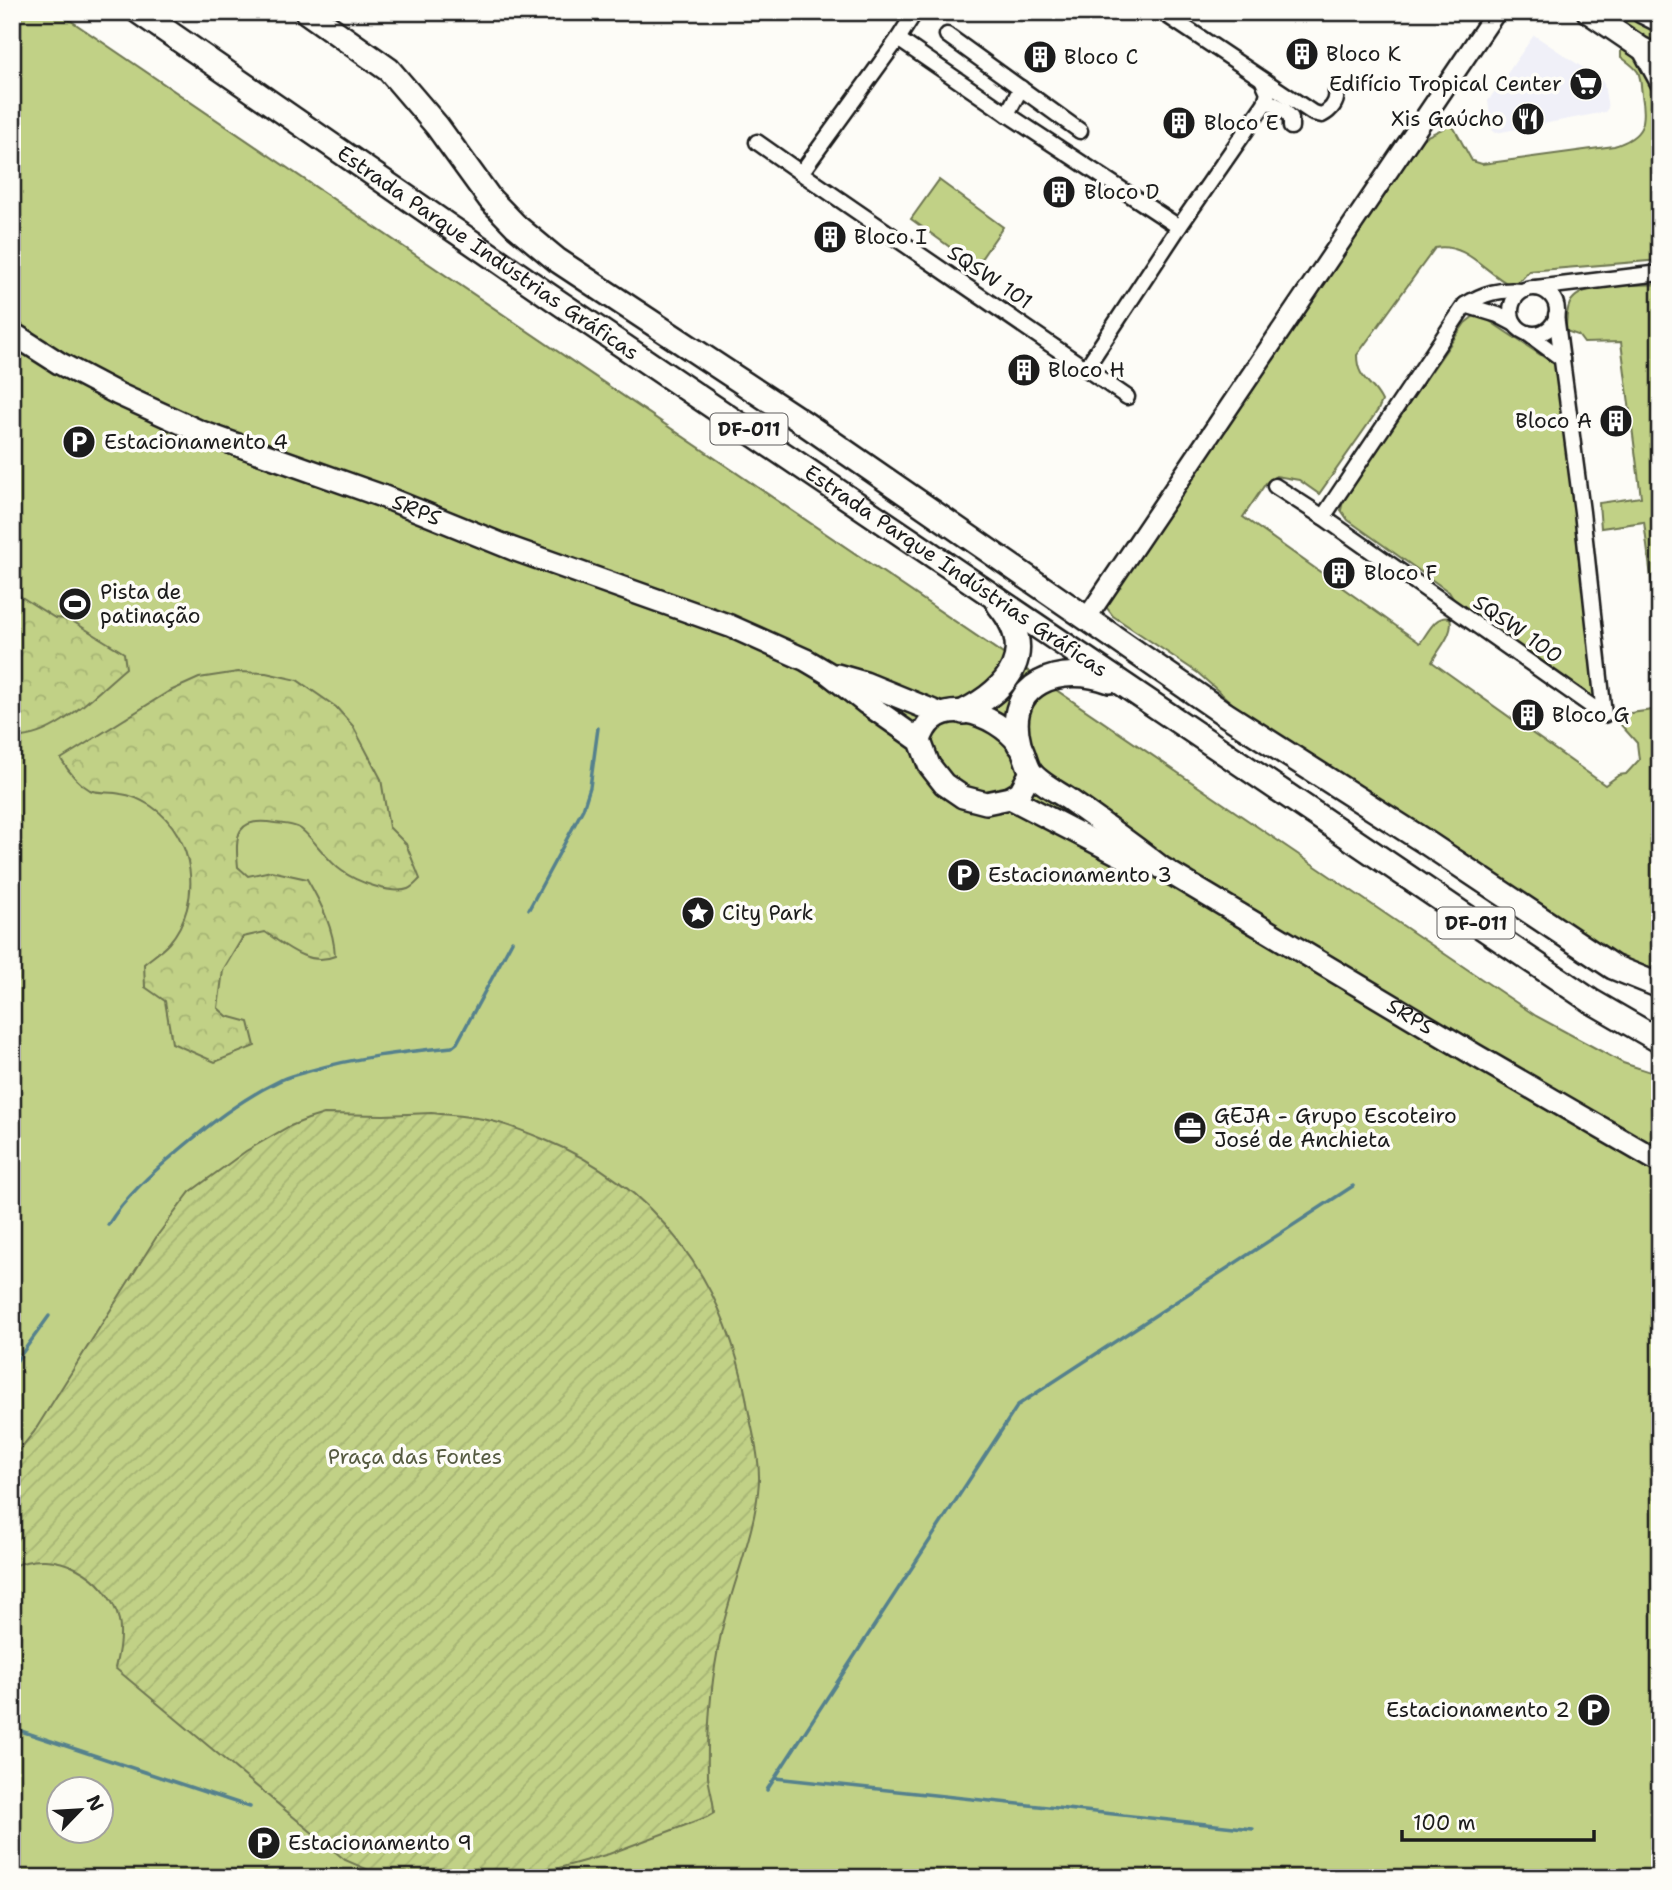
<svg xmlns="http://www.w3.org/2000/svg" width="1672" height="1890" font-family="'Shantell Sans',sans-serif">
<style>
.built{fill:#f0f0f8}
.green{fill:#c1d186;stroke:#6e7651;stroke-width:2;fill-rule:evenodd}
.forest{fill:url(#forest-crowns);stroke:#6e7651;stroke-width:2}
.garden{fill:url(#garden-furrows);stroke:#6e7651;stroke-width:2}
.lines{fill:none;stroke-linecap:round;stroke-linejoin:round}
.stream{stroke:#54818d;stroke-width:3.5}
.minor-casing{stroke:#1c1c1c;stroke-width:19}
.tertiary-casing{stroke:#1c1c1c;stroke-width:23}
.secondary-casing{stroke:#1c1c1c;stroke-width:26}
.primary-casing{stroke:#1c1c1c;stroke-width:28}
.minor{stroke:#fdfcf7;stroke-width:14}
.tertiary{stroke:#fdfcf7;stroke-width:18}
.secondary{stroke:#fdfcf7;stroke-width:21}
.primary{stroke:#fdfcf7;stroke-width:23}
.labels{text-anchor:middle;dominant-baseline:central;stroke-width:7;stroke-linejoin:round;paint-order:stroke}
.shield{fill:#fdfcf7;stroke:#605f5e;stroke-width:2}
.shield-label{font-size:19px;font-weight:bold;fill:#1c1c1c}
.poi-label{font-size:21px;fill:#1c1c1c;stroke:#fdfcf7;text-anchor:start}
.street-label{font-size:21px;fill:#1c1c1c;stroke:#fdfcf7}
.park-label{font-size:21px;fill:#565b41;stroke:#fdfcf7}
</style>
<defs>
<pattern id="forest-crowns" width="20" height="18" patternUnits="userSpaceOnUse" patternTransform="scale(1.75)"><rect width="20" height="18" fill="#c1d186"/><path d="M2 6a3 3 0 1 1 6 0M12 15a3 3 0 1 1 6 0" fill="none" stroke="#a5b373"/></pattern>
<pattern id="garden-furrows" width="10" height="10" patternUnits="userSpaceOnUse" patternTransform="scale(1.75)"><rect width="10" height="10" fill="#c1d186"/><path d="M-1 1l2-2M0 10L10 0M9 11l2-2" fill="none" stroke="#a5b373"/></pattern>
</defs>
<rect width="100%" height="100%" fill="#fdfcf7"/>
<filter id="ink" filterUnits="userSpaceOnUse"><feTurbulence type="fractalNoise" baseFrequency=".0143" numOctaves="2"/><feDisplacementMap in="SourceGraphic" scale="14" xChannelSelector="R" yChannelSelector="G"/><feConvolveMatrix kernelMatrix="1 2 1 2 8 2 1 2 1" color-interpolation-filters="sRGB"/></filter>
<g filter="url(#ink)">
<path class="built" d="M1534,35L1600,79L1604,84L1608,108L1605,112L1496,133L1492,130L1488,101Z"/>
<g class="green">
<path d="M12,12H58L1536,1016L1623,1063L1660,1075V1878H12ZM60,1788H102V1830H60Z"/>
<path d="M1631,12H1660V68L1624,25Z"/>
<path d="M1626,48L1638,53L1660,87V260L1529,271L1522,279L1510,285C1485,272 1465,242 1435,248L1357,355C1357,381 1373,381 1382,401L1378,410L1319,494L1299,480L1276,476L1266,483L1243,517L1420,643C1428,633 1435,614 1450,618C1455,633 1438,649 1432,662L1605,785L1619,775L1626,774L1639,760L1637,743L1621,725L1624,714L1660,709V972L1596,948L1234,705L1198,673L1113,616L1107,608L1106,598L1417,141L1448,126L1454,128L1472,161L1482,164L1614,146C1644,137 1647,123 1642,95C1641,88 1641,78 1638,72C1634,66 1626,61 1621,57V51Z"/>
<path d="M939,180L1003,227L976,266L911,219Z"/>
<path d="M1660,284V648L1644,522L1601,528L1599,503L1641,497L1621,342L1584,343L1578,335L1566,331C1566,323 1566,311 1570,303C1581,281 1636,286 1660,284Z"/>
<path d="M1474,316L1485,318L1557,366L1597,691L1594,696H1584L1459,608L1449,592L1348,520L1341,510L1344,497L1465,323Z"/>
</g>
<g class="forest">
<path d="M12,591L55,618L69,619L124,653L126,668C96,693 53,741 12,737Z"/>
<path d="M238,672L266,673L297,680L336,707L353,726L381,779L389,827L406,844L420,879C416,883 413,887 408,889C392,895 355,881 342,871C326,860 316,841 301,829C294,824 283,824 275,823C236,816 235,835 238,867L248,876L271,871L307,879C321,903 334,929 335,956C309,967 286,946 265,932L243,937L223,970L218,1008L227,1016L249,1022L255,1046L215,1062L172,1043L165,1001L145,987L144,964C152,957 162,951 169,943C203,903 196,836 151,806C143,801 130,795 121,794C111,791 98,794 90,790C76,782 68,771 61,759L168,692L199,678Z"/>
</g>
<path class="garden" d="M431,1113C448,1115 466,1116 483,1119C504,1123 524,1131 543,1139C656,1185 724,1280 746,1397C750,1424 760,1454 759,1481C756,1532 732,1584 721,1634C711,1680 707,1730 708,1776C709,1788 714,1800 714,1813L707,1817L609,1854L523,1878H387L345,1860L115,1668C119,1652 122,1636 119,1620C108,1575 54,1546 12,1567V1459L34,1432L157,1236L190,1192L246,1151L288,1127L308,1119L324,1114L384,1115Z"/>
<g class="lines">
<g class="stream">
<path d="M529,909L583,809L590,787L598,728"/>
<path d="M108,1225C125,1197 153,1172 178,1151C210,1124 241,1099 279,1081C288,1076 299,1074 309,1071C356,1057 403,1052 452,1047L457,1043L512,941"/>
<path d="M12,1367L49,1316"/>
<path d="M12,1728L250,1807"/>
<path d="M775,1778L1253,1829"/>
<path d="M767,1790L1018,1405L1353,1186"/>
</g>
<defs>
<g id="minor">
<path d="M915,12L898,39L801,173L1127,397"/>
<path d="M1162,12L1313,113L1322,115C1331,110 1338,102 1336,92"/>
<path d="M947,35L1080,131"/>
<path d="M898,39L1007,114L1179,227L1265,103L1268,92L1263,81"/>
<path d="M1266,100L1283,109L1291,118V127"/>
<path d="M1007,114L1021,88"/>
<path d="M757,142L801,173"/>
<path d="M1536,288L1660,273"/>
<circle cx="1534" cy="311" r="23"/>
<path d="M1522,291C1499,289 1484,293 1465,305L1323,517L1604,715L1582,512L1556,315"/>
<path d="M1465,305L1498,315L1515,324"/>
<path d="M1527,333L1562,359"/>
<path d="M1086,368L1179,227"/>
<path d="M1275,486L1323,517"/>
</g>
<g id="tertiary">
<path d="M1641,48L1660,83"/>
<path d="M1086,619L1496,12"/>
</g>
<g id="secondary">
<path d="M1588,12L1641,48L1660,57"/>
<path d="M1642,12L1660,21"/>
<path id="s1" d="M12,333L59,363L118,394L201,432L382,496L513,549L730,626L806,660L828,673L866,703L920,741L929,765L944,784L963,797L986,803L1010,798L1020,792L1031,772"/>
<path d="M837,675L865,683L941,714"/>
<path id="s2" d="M920,741C934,691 996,713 1019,744C1025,752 1026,766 1032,773C1041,784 1060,793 1071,801C1102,823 1133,845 1162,868L1475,1055L1660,1162"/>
<path d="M1010,798L1124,857L1150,864"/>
</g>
<g id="primary">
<path id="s3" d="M139,12L548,295L1213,745L1591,1001L1660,1041"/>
<path d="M307,12L389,70L437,126L490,199L516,226L557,260L804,423L1225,714L1427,843L1613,967L1660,986"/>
<path d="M963,712C1010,688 1038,652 999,605"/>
<path d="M1019,744C1003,682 1061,663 1110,681"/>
</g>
</defs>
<use href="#minor" class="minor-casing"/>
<use href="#tertiary" class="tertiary-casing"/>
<use href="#secondary" class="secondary-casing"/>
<use href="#primary" class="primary-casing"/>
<use href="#minor" class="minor"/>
<use href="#tertiary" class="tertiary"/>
<use href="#secondary" class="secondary"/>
<use href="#primary" class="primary"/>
</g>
</g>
<defs>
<symbol id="building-disc" viewBox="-11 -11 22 22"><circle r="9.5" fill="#1c1c1c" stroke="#fdfcf7"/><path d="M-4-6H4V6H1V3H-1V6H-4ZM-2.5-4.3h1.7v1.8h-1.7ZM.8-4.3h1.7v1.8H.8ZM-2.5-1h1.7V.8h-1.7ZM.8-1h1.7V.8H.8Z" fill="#fff"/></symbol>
<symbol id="supermarket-disc" viewBox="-11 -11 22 22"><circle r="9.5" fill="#1c1c1c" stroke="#fdfcf7"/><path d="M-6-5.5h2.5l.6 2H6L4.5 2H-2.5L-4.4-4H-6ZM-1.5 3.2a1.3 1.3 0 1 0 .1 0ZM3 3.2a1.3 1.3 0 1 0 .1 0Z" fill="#fff"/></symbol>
<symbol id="restaurant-disc" viewBox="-11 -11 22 22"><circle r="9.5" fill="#1c1c1c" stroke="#fdfcf7"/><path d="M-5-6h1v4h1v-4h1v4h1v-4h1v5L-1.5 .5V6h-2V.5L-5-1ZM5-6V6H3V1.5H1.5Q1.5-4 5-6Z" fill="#fff"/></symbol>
<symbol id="parking-disc" viewBox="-11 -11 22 22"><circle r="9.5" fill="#1c1c1c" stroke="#fdfcf7"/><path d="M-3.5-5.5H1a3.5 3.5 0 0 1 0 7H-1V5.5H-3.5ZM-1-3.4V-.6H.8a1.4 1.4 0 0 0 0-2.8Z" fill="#fff"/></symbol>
<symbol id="stadium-disc" viewBox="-11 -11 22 22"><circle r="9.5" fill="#1c1c1c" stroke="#fdfcf7"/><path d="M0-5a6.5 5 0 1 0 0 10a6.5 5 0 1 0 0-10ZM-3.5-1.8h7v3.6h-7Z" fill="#fff"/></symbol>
<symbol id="sight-disc" viewBox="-11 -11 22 22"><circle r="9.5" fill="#1c1c1c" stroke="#fdfcf7"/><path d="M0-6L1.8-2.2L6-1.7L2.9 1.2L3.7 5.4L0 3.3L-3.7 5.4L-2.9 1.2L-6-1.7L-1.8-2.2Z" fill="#fff"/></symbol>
<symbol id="office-disc" viewBox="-11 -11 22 22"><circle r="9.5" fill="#1c1c1c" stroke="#fdfcf7"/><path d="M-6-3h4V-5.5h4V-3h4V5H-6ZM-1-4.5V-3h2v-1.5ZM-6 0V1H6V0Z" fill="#fff"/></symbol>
</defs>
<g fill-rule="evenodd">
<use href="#building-disc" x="1283" y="35" width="38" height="38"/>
<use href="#building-disc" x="1021" y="38" width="38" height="38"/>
<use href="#supermarket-disc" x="1567" y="65" width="38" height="38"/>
<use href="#restaurant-disc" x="1509" y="100" width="38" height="38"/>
<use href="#building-disc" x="1160" y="104" width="38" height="38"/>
<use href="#building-disc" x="1040" y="173" width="38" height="38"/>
<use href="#building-disc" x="811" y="218" width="38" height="38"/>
<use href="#building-disc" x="1005" y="351" width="38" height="38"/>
<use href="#building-disc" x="1597" y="402" width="38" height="38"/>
<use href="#parking-disc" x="60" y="423" width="38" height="38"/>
<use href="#building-disc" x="1320" y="554" width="38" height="38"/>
<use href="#stadium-disc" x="56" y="585" width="38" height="38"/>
<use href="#building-disc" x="1509" y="696" width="38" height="38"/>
<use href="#parking-disc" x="945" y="856" width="38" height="38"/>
<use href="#sight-disc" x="679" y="894" width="38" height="38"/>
<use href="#office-disc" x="1171" y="1109" width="38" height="38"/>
<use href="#parking-disc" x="1575" y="1691" width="38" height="38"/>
<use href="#parking-disc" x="245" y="1824" width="38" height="38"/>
</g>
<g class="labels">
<g class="shield">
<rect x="710.5" y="413.5" width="77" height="31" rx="5"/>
<rect x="1437.5" y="907.5" width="77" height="31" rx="5"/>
</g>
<g class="shield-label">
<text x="749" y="429">DF-011</text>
<text x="1476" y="923">DF-011</text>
</g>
<g class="poi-label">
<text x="1326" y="54">Bloco K</text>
<text x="1064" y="57">Bloco C</text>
<text x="1562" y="84" text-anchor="end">Edifício Tropical Center</text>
<text x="1504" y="119" text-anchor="end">Xis Gaúcho</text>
<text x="1204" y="123">Bloco E</text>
<text x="1084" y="192">Bloco D</text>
<text x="854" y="237">Bloco I</text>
<text x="1048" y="370">Bloco H</text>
<text x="1592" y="421" text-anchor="end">Bloco A</text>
<text x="104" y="442">Estacionamento 4</text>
<text x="1364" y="573">Bloco F</text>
<text x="100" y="592">Pista de<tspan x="100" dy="24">patinação</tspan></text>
<text x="1552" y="715">Bloco G</text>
<text x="988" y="875">Estacionamento 3</text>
<text x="722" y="913">City Park</text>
<text x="1214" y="1116">GEJA - Grupo Escoteiro<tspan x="1214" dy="24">José de Anchieta</tspan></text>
<text x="1570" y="1710" text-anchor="end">Estacionamento 2</text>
<text x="288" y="1843">Estacionamento 9</text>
</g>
<g class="street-label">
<text stroke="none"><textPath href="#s3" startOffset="424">Estrada Parque Indústrias Gráficas</textPath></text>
<text transform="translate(990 277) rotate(34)">SQSW 101</text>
<text stroke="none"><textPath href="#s1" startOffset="443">SRPS</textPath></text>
<text stroke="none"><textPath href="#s3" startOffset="990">Estrada Parque Indústrias Gráficas</textPath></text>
<text transform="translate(1518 629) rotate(35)">SQSW 100</text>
<text stroke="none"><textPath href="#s2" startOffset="606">SRPS</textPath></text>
</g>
<g class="park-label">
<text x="415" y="1457">Praça das Fontes</text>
</g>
</g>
<rect width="1672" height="1890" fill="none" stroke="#fdfcf7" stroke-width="42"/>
<rect x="21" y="21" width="1630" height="1848" fill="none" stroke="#1c1c1c" stroke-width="2.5" filter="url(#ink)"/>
<g transform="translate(80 1810) rotate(65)"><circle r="33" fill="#fdfcf7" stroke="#a3a29f" stroke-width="2"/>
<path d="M0-5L12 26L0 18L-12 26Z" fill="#1c1c1c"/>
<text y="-10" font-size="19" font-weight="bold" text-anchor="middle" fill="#1c1c1c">N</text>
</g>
<path d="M1402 1830v10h192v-10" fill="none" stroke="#1c1c1c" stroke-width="3.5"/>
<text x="1413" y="1830" font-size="21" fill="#1c1c1c" stroke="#fdfcf7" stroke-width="5" paint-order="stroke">100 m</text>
</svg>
